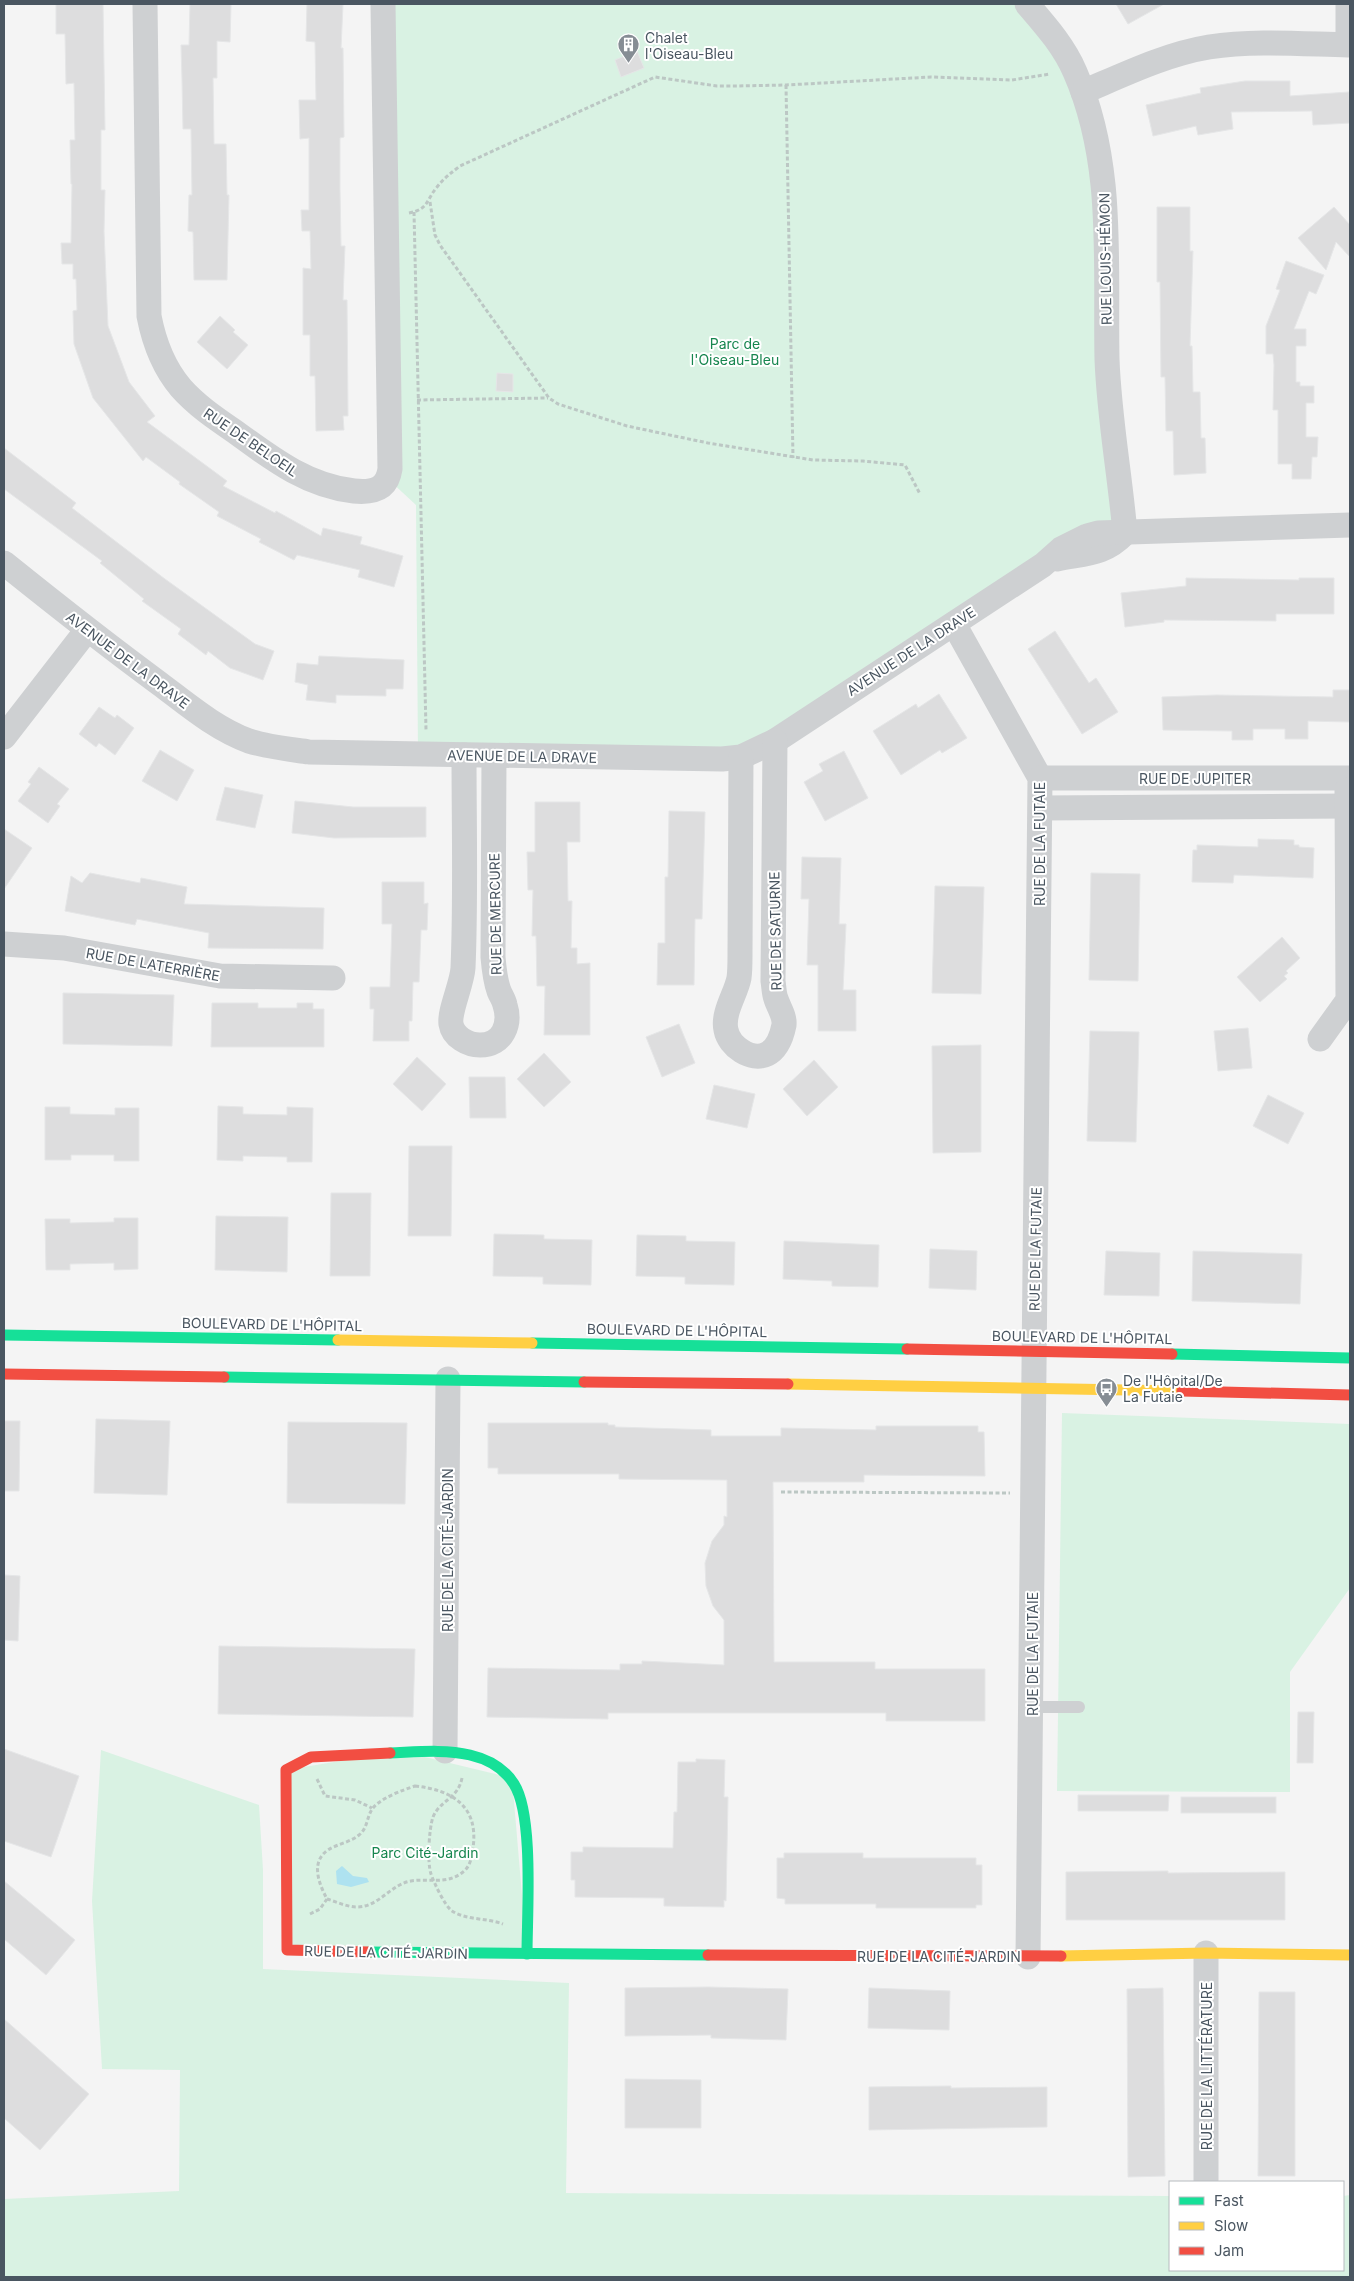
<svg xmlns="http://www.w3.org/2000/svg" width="1354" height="2281" font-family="Inter,sans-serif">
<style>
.green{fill:#d9f2e3}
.water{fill:#aee2f0}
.building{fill:#ddddde;stroke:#e5e6e7}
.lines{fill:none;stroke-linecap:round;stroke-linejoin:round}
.path{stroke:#bcc7c4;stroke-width:3;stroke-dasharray:4 2.5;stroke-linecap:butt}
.lane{stroke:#ced0d2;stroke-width:12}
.street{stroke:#ced0d2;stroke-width:25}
.fast{stroke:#16e098;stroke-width:11}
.slow{stroke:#ffcf43;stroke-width:11}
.jam{stroke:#f24e42;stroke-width:11}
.labels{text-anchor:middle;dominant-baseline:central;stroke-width:4;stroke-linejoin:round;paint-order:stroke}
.poi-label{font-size:14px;fill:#4a5661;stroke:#fff;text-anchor:start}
.street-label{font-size:14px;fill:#4a5661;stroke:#fff}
.park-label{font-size:14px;fill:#17864f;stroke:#fff}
</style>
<rect width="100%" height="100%" fill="#f4f4f4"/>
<g class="green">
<path d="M383,4H1027L1092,118L1122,495L1110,533L758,750L418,754L416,505L388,479Z"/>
<path d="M1062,1413L1350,1424V1588L1290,1672V1792L1057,1791Z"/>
<path d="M101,1750L259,1805L263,1870V1969L569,1983L566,2193L1170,2196V2270H1343V2196L1350,2195V2277H4V2199L179,2191L180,2070L102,2069L92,1901Z"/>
<path d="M400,1751L512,1778L527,1954L287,1950L286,1770Z"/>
</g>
<path class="water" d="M342,1866L353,1876L367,1878L369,1882L351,1887L337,1884L336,1871Z"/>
<g class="building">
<path d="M56,4H103L105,130H101V190H105L104,231L108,326L129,382L155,416L147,422L227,481L223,486L275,513L276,511L321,536L323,528L362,537L360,544L403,556L394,587L358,577L360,570L297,555L294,560L259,542L261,539L217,516L219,512L179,484L180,482L146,457L143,461L93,398L74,344L73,311L77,310L76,279H73V264H62L61,243H71L72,184H71L70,140H75L74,83L66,84L65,34H56Z"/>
<path d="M190,4H231L230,42L217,41V78H213L214,144H226L227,195H229L227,280H194L193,232L188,231L189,195H192L191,129H183L182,79L181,45H189Z"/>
<path d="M307,4H343L341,48H343L344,137L340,138V190L341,246H345L343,300H347L348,416H343L344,430L316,431L315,376H310V335H303V268L311,269L310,231H302L301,210H309V138L300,139L299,100H316L315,42L306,41Z"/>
<path d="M1116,4H1164L1128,24Z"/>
<path d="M637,51L644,68L621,77L615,60Z"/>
<path d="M1245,81H1290V96L1349,92L1350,123L1313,125L1312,111L1231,112L1233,129L1198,135L1196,126L1153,136L1146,105L1201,93L1200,88Z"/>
<path d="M1157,207H1190V251H1193L1190,346H1192L1193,392H1200L1201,438H1205L1206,473L1174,475L1173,431H1166L1165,377H1161L1160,282H1157Z"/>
<path d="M1334,207L1350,225V257L1336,242L1326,270L1298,238Z"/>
<path d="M1286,261L1324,275L1316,294L1309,291L1294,329H1306V346H1296V382H1300V386H1314V403H1306V437H1318L1317,457H1312L1311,479H1292V464H1278V410H1273L1274,365L1273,354H1266V326L1280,290L1276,289Z"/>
<path d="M220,316L235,330L233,332L248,345L227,369L197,342Z"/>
<path d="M497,373L513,374V392L496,391Z"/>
<path d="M4,448L76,503L72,508L165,579L255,644L274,651L263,680L230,668L208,651L206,655L178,634L181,629L142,601L144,599L100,563L102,561L4,489Z"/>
<path d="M1186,578L1299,580V578H1334V614H1276V621L1164,620V622L1125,627L1121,593L1186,586Z"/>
<path d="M1055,631L1089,683L1096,678L1118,712L1082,734L1028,649Z"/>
<path d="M319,656L404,660L403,689H386V696L336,695V703L306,700L308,685L295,682L297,663L318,665Z"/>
<path d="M1333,690H1350V722L1308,721V739H1285V729H1253V740H1232V731L1163,730L1162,697L1217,695L1333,697Z"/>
<path d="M939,694L967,738L942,753L940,750L901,775L873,731L916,704L918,708Z"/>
<path d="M99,707L115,718L117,715L134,728L115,755L99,743L96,747L79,734Z"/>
<path d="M160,750L194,770L177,801L142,781Z"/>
<path d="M844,751L868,798L825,821L804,782L823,771L819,764Z"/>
<path d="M39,767L69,789L57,804L60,806L48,823L18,801L31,784L28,782Z"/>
<path d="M225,787L263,795L255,828L216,820Z"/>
<path d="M295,801L353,807H426V837L334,838L292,833Z"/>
<path d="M535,802H580V842H567L568,901H572L571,948H577V964L590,963V1035H544L545,986H537L536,936H532L533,890H528L527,852H535Z"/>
<path d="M669,811L705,812L702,919H695L694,985H657L658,943H665V877H668Z"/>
<path d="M4,829L32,848L4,889Z"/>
<path d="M1258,839L1294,840V845H1299V847L1314,848L1313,878L1234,875L1233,883L1192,882L1193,850H1197V845L1258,847Z"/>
<path d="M802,857L841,858L839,924H846L843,990H856V1031H818V965H807L809,899H801Z"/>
<path d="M90,873L140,883L141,878L187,887L184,904L324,908L323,949L208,948L209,933L137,919L135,925L65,911L71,876L82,883Z"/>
<path d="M1091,873L1140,874L1138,981L1089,980Z"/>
<path d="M382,882H424V904L428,903L427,930H421L419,982H413L412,1021H409V1041H373L374,1009H370V987H390L392,924H382Z"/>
<path d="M935,886L984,887L981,994L932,993Z"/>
<path d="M1282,937L1300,958L1286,971L1288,973L1284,976L1287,979L1260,1002L1237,977Z"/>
<path d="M63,993L174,995L172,1046L63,1044Z"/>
<path d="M212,1003H258V1008H297V1003H313V1009H324V1047H211Z"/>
<path d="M679,1024L695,1063L662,1077L646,1037Z"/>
<path d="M1248,1028L1252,1068L1218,1071L1214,1031Z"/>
<path d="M1090,1031L1139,1032L1136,1142L1087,1141Z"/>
<path d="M981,1045V1152L933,1153L932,1046Z"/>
<path d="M544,1053L571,1082L544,1107L517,1079Z"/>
<path d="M417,1057L446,1084L422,1111L393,1084Z"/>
<path d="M814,1060L838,1087L807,1116L783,1089Z"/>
<path d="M469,1077H505L506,1118H470Z"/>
<path d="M714,1085L755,1094L747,1128L706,1119Z"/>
<path d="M1268,1095L1304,1113L1288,1144L1253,1126Z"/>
<path d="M218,1106L243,1107V1114L287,1115V1107L313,1108L312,1162H287V1157L243,1156V1161L217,1160Z"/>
<path d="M45,1107H70V1114L115,1115V1108H139V1161H114V1155H71V1160H45Z"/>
<path d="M409,1146H452L451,1236H408Z"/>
<path d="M331,1193H371L370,1276H330Z"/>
<path d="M216,1216L288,1217L287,1272L215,1270Z"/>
<path d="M114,1218H138V1269L114,1270V1263L70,1264V1270H46L45,1219H70V1223L114,1222Z"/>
<path d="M494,1234L544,1235V1239L592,1240L591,1285L543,1284V1277L493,1276Z"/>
<path d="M637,1235L686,1236V1241L735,1242L734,1285L685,1284V1277L636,1276Z"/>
<path d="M784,1241L879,1245L878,1287L832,1286V1281L783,1279Z"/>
<path d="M930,1249L977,1251L976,1290L929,1288Z"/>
<path d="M1106,1251L1160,1253L1159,1296L1104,1295Z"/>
<path d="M1193,1251L1302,1254L1300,1304L1192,1301Z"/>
<path d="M96,1419L170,1421L167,1495L94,1493Z"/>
<path d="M4,1421H20L19,1491H4Z"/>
<path d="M288,1422L407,1423L405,1504L287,1503Z"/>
<path d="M488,1423H608V1425H615V1427L711,1430V1436H781V1428L876,1430V1426H978V1432H984L985,1476L864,1475V1482H773L774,1662H875V1669H985V1721H886V1713H608V1719L487,1717L488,1668L620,1670V1664H642V1661L724,1665V1620L713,1606L706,1586L705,1563L712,1541L724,1525V1516L727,1517V1480L619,1479V1474H498V1468H488Z"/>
<path d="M4,1575L20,1576L18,1641L4,1640Z"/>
<path d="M219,1646L415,1649L413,1717L218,1714Z"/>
<path d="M1298,1712H1314L1313,1763H1297Z"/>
<path d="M4,1749L79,1776L51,1857L4,1841Z"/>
<path d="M696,1759L725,1760L724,1797H728L726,1901L724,1900V1907L664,1906V1898L575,1897V1880H571V1852H583V1847L673,1848L674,1812H677L678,1762H696Z"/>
<path d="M1078,1795H1169L1168,1811H1078Z"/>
<rect x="1181" y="1797" width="95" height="16"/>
<path d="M784,1853H863V1858H976V1865H982V1905H976V1908H876V1904H785V1899L777,1898V1858H784Z"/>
<path d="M1168,1871V1873L1285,1872V1920H1066V1872Z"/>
<path d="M4,1881L75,1940L46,1975L4,1939Z"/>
<path d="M709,1987L788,1989L786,2040L711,2038V2035L625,2036V1988Z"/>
<path d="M869,1988L950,1991L949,2030L868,2028Z"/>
<path d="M1163,1988L1165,2176L1128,2177L1127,1989Z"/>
<path d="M1259,1992H1295V2176H1258Z"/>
<path d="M4,2019L89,2094L40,2150L4,2118Z"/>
<path d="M625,2079L701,2080V2128H625Z"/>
<path d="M951,2086V2088L1047,2087V2127L869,2130V2087Z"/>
</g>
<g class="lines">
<g class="path">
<path d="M786,85L793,458"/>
<path d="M430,202L435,235L440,245L549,398L558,404L627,426L708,443L813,460L863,461L905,465L920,494"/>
<path d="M414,212L426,730"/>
<path d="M409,213C429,209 426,200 437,187C444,178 451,173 460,166L655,77L717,86H735L786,85L931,77L1012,80L1050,74"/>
<path d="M417,400L548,398"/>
<path d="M781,1492L1010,1493"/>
<path d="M462,1778C458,1799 440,1800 433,1817C429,1829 427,1862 431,1874C434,1883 445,1906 452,1911C466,1920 487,1918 503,1924"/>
<path d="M317,1779L325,1796L355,1800L372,1808"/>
<path d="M415,1786C452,1790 479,1806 473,1848C472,1857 470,1867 463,1872C447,1885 429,1878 411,1881C391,1884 379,1907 357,1907C347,1907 337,1902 327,1899C319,1884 310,1862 328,1850C337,1844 351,1842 359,1835C367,1829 367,1818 371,1811C377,1799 403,1790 415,1786Z"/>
<path d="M310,1914L320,1909L327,1899"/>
</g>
<path class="lane" d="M1032,1707H1079"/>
<g class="street">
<path d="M145,4L149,316C154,342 164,368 181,388C196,405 215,418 234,431C271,458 307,486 354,491C374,493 387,489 390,469L383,4"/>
<path d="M1027,4C1045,25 1064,46 1075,72C1115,163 1105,262 1107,359C1109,417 1120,475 1125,533"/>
<path d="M1083,92C1123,75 1166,54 1209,47C1255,40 1302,44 1348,45V4"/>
<path d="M1057,559C1085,553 1104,555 1125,533"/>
<path d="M4,563C55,604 107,645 160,684C188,705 216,729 249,741C268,747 288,749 309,752L722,759L741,757L775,741L1043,565L1061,549L1087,536L1098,533L1350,525"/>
<path d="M954,624L1040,778L1028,1957"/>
<path d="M4,737L87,630"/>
<path d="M464,755C464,826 466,898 463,968C462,984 449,1011 451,1024C453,1037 468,1045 480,1045C503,1045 511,1024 505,1005C504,1000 501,996 499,991C495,980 494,969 493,957L494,756"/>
<path d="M741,757L740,955C740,963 740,971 739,978C736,994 722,1013 726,1030C729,1046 751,1062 767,1054C777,1049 782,1035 784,1025C785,1016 779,1008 776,999C774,994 774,987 773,981L775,741"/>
<path d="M1040,778H1350"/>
<path d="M1041,808L1350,806"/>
<path d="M4,944L64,948L220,976L333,978"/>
<path d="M1320,1039L1348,1000L1347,790"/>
<path d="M445,1751L448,1379"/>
<path d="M1206,2180V1953"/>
</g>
<g class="fast">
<path d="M4,1335L338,1340"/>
<path d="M532,1343L907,1349"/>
<path d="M1172,1354L1350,1358"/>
<path d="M224,1377L584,1382"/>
<path d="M390,1753C417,1752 444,1749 470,1755C487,1759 504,1768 514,1784C534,1815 527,1914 527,1954"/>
<path d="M369,1952L708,1955"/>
</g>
<g class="slow">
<path d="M338,1340L532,1343"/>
<path d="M788,1384L1182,1391"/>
<path d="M1061,1956L1206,1953L1350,1955"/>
</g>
<g class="jam">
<path d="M907,1349L1172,1354"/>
<path d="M4,1374L224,1377"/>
<path d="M584,1382L788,1384"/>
<path d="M1182,1391L1350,1395"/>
<path d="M369,1952L287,1950L286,1770L311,1757L390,1753"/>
<path d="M708,1955L1061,1956"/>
</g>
</g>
<defs>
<symbol id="building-pin" viewBox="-11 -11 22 30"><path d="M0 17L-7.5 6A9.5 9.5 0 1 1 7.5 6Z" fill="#868d94" stroke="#fff"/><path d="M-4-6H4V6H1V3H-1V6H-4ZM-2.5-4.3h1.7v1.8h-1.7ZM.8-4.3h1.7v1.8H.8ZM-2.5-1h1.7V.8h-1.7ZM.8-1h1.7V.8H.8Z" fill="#fff"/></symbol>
<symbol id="bus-pin" viewBox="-11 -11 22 30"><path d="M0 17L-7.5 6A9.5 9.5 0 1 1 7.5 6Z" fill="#868d94" stroke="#fff"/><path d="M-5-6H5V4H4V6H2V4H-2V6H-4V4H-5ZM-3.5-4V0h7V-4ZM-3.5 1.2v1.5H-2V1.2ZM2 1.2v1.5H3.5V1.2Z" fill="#fff"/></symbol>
</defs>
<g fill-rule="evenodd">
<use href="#building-pin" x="616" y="32" width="25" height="34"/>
<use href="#bus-pin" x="1094" y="1376" width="25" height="34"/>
</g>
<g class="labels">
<g class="poi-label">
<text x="645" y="37">Chalet<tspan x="645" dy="16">l'Oiseau-Bleu</tspan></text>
<text x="1123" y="1380">De l'Hôpital/De<tspan x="1123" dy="16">La Futaie</tspan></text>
</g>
<g class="street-label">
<text transform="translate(1105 259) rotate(-91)">RUE LOUIS-HÉMON</text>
<text transform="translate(251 442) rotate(34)">RUE DE BELOEIL</text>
<text transform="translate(911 651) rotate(-33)">AVENUE DE LA DRAVE</text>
<text transform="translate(128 660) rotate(37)">AVENUE DE LA DRAVE</text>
<text transform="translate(522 756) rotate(1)">AVENUE DE LA DRAVE</text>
<text x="1195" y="778">RUE DE JUPITER</text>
<text transform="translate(1039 844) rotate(-90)">RUE DE LA FUTAIE</text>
<text transform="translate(495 914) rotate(-91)">RUE DE MERCURE</text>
<text transform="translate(775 931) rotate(-91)">RUE DE SATURNE</text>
<text transform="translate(153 964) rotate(10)">RUE DE LATERRIÈRE</text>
<text transform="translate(1035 1249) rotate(-89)">RUE DE LA FUTAIE</text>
<text transform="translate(272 1324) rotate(1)">BOULEVARD DE L'HÔPITAL</text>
<text transform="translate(677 1330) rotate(1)">BOULEVARD DE L'HÔPITAL</text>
<text transform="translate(1082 1337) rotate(1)">BOULEVARD DE L'HÔPITAL</text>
<text transform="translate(447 1550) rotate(-90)">RUE DE LA CITÉ-JARDIN</text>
<text transform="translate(1032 1654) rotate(-90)">RUE DE LA FUTAIE</text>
<text transform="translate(386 1952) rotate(1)">RUE DE LA CITÉ-JARDIN</text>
<text x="939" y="1956">RUE DE LA CITÉ-JARDIN</text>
<text transform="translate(1206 2066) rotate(-90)">RUE DE LA LITTÉRATURE</text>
</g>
<g class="park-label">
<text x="735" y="343">Parc de<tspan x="735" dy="16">l'Oiseau-Bleu</tspan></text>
<text x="425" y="1852">Parc Cité-Jardin</text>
</g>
</g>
<rect width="1354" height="2281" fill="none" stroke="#4a5661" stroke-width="10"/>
<rect x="1169" y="2181" width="175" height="90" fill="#ffffff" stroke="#b7bbc0"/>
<rect x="1179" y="2197" width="25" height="8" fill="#16e098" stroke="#b7bbc0"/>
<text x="1214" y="2206" font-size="15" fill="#4a5661">Fast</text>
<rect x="1179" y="2222" width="25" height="8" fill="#ffcf43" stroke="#b7bbc0"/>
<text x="1214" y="2231" font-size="15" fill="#4a5661">Slow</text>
<rect x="1179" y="2247" width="25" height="8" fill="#f24e42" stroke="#b7bbc0"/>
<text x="1214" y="2256" font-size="15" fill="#4a5661">Jam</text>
</svg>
